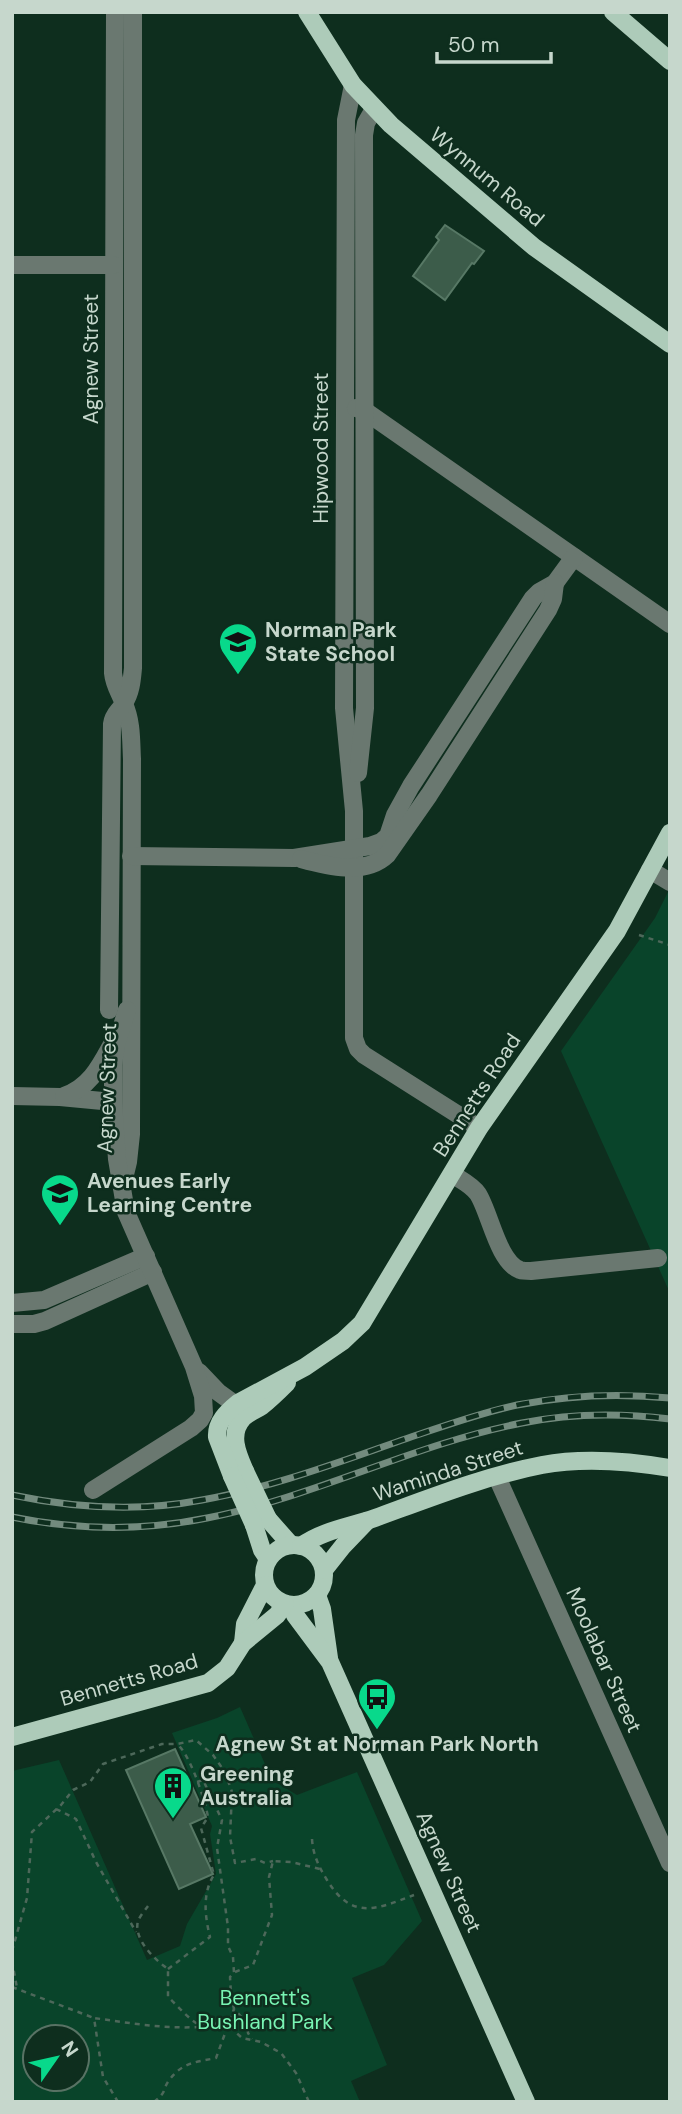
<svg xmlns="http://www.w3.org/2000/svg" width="682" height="2114" font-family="'DM Sans',sans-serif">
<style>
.green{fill:#09442a;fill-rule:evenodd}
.building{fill:#3c5c4a;stroke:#577865;stroke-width:2}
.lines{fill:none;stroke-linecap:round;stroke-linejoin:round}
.path{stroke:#4d685a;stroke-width:2.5;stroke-dasharray:5 5;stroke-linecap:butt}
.minor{stroke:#6a7870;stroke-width:18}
.major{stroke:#adcbb9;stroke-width:18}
.rail-casing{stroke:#738b7e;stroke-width:7}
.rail{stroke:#0e2e1e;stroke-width:4.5;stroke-dasharray:13;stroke-linecap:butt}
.major-bridge{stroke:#adcbb9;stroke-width:18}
.labels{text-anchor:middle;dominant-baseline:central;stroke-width:5;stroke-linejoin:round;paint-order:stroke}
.street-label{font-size:21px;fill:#c6d7cc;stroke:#0e2e1e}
.poi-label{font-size:21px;font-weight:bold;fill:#c6d7cc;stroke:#0e2e1e;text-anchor:start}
.park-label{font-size:21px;fill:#78f4b3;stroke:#0e2e1e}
</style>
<rect width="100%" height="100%" fill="#0e2e1e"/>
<g class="green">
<path d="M670,888V1293L561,1051L655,918Z"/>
<path d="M240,1707L272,1780L297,1795L357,1772L422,1921L384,1965L352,1978L387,2065L351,2081L360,2102H12V1771L59,1760L147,1960L180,1946L187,1924L216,1874L210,1834L212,1826L172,1733L217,1718ZM77,2037V2079H35V2037Z"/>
</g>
<g class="building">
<path d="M445,225L484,251L474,264L472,263L445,300L413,276L439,240L436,237Z"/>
<path d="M175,1749L206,1817L190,1824L213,1874L179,1889L126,1770Z"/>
</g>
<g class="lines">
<g class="path">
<path d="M639,935L670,945"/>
<path d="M197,1782L203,1780L222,1820L217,1848L228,1927V1946L233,1957L234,1973L230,1977L231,1995L234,2009L247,2023L248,2033L252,2039"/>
<path d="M56,1809L76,1819L96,1862L136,1932"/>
<path d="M312,1839C313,1855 319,1867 327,1880C352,1921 377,1909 414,1895"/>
<path d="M148,1906C145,1910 140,1916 138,1921C133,1939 155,1960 168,1969V1997C179,2007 188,2019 201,2026L210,2023L228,2025L242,2038L261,2042L281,2053L296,2073L309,2102"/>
<path d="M12,1951L27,1898L32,1832L61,1805L73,1790L90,1782L103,1764L162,1744H177L196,1740L213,1755L225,1772L232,1792L230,1837L235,1863L256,1859L265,1863L273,1861"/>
<path d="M12,1961L17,1988"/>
<path d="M168,1969L210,1937C205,1917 202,1893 214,1875L201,1828L208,1817C205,1800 190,1754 177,1744"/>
<path d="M235,1972L253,1965L272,1915L269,1877L273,1861L291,1862L320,1869"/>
<path d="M12,1987L94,2018"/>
<path d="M118,2102L103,2077L94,2018C129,2023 164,2029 200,2027"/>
<path d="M154,2102C168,2091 162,2089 170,2079C183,2062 197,2062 216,2058L234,2009"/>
</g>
<g class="minor">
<path d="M115,12L113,673C114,685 120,693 124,704C132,722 131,741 132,759L131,1134L128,1162L122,1187"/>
<path d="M353,85L346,120L344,708L354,811V1038L358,1049L364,1055L479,1128"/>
<path d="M12,265H113"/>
<path d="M356,408L365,411L670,624"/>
<path d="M358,773L365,708L364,135L366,123L374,109"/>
<path d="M131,856L294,858L370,846L381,842L388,836L395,815L411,786L533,598L539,592L555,583L574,557"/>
<path d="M301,859C327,866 365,876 387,855L429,795L548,610L553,599L555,583"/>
<path d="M650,870L670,882"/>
<path d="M109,1010L112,724C113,714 119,712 124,703C131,693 132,679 133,668V12"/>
<path d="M12,1096L60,1097L113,1102"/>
<path d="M64,1096C90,1087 100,1066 112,1044"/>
<path d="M452,1174C461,1180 472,1185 478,1194C490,1213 498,1262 520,1270C523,1271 527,1271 531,1271L658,1258"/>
<path d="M12,1303L44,1300L146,1256"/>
<path d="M12,1324H34L45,1321L153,1272"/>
<path d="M199,1372L218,1392L236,1405"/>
<path d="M497,1477L670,1863"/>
<path d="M93,1490L191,1428L200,1420L204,1413L203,1396L194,1367L126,1212L117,1159L113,1102V1065L116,1045L127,1010"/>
</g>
<g class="major">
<path d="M307,12L353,85L391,125L534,247L670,344"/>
<path d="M613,12L670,61"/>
<path d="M245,1471C238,1455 228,1434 243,1418C248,1413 256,1410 262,1406C271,1399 279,1391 287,1383"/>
<path d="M232,1476L217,1437C216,1422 227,1412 238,1403L305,1367L343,1341L362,1323L479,1128L617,931L670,833"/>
<path d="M268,1519L291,1545"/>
<path d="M254,1525L262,1550L268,1559"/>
<circle cx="294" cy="1575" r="30"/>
<path d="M301,1546C324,1530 349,1527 375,1518C430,1498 485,1476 542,1465C584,1457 629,1461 670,1468"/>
<path d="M324,1570L343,1546L367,1521"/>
<path d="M317,1595L322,1609L329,1658"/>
<path d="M290,1605L295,1615L330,1662L526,2102"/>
<path d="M243,1643L245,1624L265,1585"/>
<path d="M12,1737L208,1683L227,1668L243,1643L277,1615L285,1604"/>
</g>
<defs>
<g id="rail">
<path d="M12,1495C74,1508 139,1512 202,1500C276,1487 349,1458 420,1434C452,1423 484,1412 517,1405C568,1395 618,1393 670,1398"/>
<path d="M12,1517C76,1530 143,1531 207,1518C315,1497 414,1444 522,1423C571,1413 621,1413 670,1419"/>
</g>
</defs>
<use href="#rail" class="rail-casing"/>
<use href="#rail" class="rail"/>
<g class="major-bridge">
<path d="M245,1471L268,1519"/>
<path d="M232,1476L254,1525"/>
</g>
</g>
<defs>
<symbol id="school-pin" viewBox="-11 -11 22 30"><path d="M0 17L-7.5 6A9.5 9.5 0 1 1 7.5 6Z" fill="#08d98b" stroke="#0e2e1e"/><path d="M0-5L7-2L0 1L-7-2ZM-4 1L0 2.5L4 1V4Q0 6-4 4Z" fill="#111"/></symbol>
<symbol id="bus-pin" viewBox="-11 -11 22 30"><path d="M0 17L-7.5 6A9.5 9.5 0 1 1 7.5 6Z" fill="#08d98b" stroke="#0e2e1e"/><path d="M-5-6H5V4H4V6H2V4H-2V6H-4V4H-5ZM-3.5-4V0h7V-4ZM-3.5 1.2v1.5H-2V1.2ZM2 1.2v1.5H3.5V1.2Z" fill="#111"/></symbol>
<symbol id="building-pin" viewBox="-11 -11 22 30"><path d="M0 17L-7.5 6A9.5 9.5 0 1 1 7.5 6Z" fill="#08d98b" stroke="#0e2e1e"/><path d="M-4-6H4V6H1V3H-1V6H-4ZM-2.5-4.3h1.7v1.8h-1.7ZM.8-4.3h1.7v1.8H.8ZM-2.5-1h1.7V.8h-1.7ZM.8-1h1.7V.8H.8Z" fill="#111"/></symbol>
</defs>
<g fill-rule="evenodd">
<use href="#school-pin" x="216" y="620" width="44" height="60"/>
<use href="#school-pin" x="38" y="1171" width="44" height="60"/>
<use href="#bus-pin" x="355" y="1675" width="44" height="60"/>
<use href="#building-pin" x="151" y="1764" width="44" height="60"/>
</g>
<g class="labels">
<g class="street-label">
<text transform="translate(487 177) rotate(40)">Wynnum Road</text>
<text transform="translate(91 359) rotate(-90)">Agnew Street</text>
<text transform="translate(321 448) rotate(-90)">Hipwood Street</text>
<text transform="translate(107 1088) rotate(-88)">Agnew Street</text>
<text transform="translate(477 1095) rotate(-57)">Bennetts Road</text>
<text transform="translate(448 1471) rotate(-18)">Waminda Street</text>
<text transform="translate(604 1660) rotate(66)">Moolabar Street</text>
<text transform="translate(129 1680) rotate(-16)">Bennetts Road</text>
<text transform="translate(449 1872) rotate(66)">Agnew Street</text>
</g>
<g class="poi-label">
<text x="265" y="630">Norman Park<tspan x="265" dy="24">State School</tspan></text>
<text x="87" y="1181">Avenues Early<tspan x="87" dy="24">Learning Centre</tspan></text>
<text x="377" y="1744" text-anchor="middle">Agnew St at Norman Park North</text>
<text x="200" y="1774">Greening<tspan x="200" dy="24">Australia</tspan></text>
</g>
<g class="park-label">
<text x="265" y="1998">Bennett's<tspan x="265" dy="24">Bushland Park</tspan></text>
</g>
</g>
<rect width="682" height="2114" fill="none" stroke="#c6d7cc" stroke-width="28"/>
<g transform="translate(56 2058) rotate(56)"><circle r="33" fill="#0e2e1e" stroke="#587264" stroke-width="2"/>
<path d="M0-5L12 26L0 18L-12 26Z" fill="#08d98b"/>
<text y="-10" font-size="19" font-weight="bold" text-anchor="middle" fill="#c6d7cc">N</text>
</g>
<path d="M437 52v10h114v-10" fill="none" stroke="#c6d7cc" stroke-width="3.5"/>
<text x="448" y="52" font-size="21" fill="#c6d7cc" stroke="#0e2e1e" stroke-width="5" paint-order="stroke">50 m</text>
</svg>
